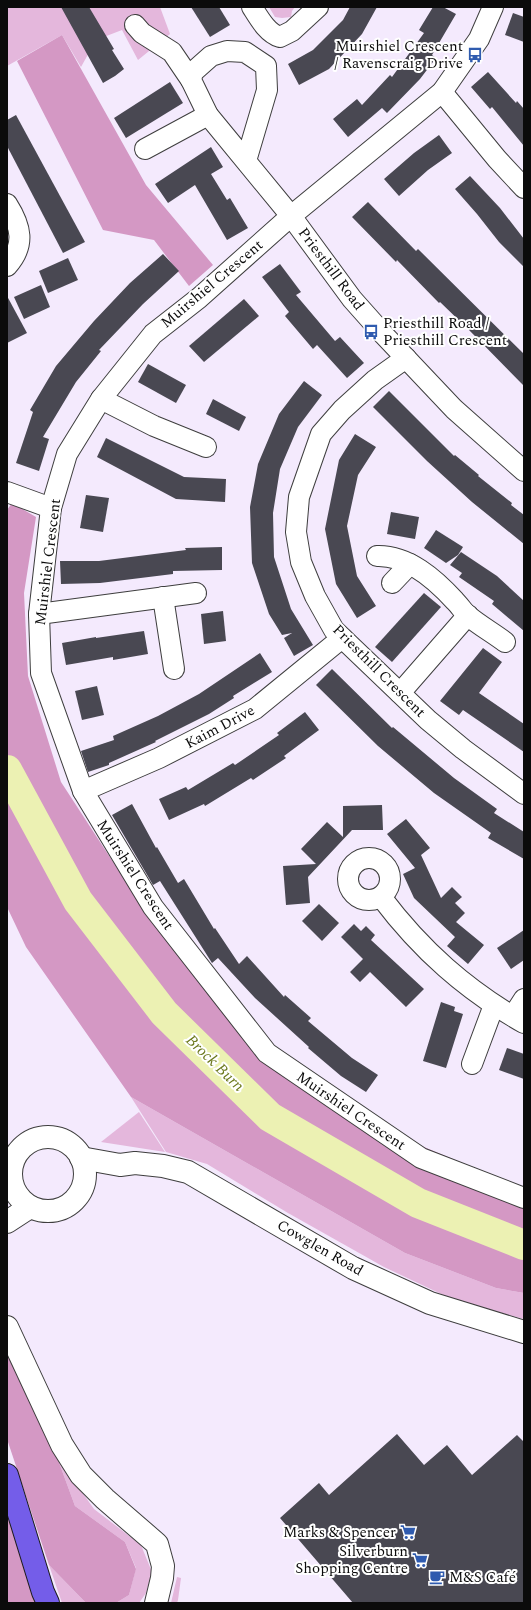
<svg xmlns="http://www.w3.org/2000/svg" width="531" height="1610" font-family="Spectral,serif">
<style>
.green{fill:#e4b7dc}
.forest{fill:#d498c4}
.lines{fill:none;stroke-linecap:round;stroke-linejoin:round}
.river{stroke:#ecf1b3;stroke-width:30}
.building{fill:#494852}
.minor-casing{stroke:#3e3e3e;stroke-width:22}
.tertiary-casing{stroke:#3e3e3e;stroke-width:24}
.motorway-casing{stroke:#1c1c1c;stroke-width:24}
.minor{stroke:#fff;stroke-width:20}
.tertiary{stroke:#fff;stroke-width:22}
.motorway{stroke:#745de9;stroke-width:22}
.labels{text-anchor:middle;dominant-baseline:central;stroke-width:4;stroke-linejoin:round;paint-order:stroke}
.poi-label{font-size:15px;fill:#0b0b0b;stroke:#fff;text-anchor:end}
.street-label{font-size:15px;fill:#0b0b0b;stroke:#fff}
.water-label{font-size:16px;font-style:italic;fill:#6b781c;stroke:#fff}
</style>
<rect width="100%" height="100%" fill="#f4eafd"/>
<g class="green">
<path d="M7,7H160L170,34L138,60L122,30L96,40L81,67L62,35L7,66Z"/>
<path d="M269,7H295L292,11L291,17L282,18L275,17Z"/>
<path d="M131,1097L405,1253L496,1288L524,1293V1319L454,1300L384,1267L288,1213L207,1164L166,1152Z"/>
<path d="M139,1112L165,1152L101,1142Z"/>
<path d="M57,1457L94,1509L141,1545L152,1572L146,1593L139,1603H116L129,1595L136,1568L125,1542L75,1506Z"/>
<path d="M49,1565L86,1603H62Z"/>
<path d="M177,1577L181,1578L178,1600L177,1603H171Z"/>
</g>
<g class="forest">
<path d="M62,35L146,185L213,265L189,286L154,240L103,230L17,61Z"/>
<path d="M12,503L36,517L24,593L28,676L61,782L143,908L265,1042L405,1139L524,1189V1293L496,1288L405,1253L131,1097L26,947L7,907V510Z"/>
<path d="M7,1351L57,1457L75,1506L125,1542L136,1569L129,1595L116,1603H86L49,1565L7,1439Z"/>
<path d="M7,1507L36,1603H7Z"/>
</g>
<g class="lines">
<path class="river" d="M7,770L78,901L164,1013L270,1117L418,1203L524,1245"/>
</g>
<g class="building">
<path d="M61,7H89L114,49L112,50L124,69L115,76L103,83Z"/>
<path d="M191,7H219L230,25L210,37Z"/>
<path d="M350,7H377L362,34L329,69L299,85L288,64L313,50L343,20Z"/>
<path d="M433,7H443L456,14L432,55L436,58L420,79L387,113L382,108L348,137L333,119L357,99L362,105L390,75L392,77L424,33L419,30Z"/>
<path d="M513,13L524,17V42L505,35Z"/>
<path d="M488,72L516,103L517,101L524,109V146L492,107L490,109L471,87Z"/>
<path d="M170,82L183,103L126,138L114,118Z"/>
<path d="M16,115L85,242L63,253L7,146V120Z"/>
<path d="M439,135L452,153L428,170L399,196L384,179L414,153Z"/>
<path d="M211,147L223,167L211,174L227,200L230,198L248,228L227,240L195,185L168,203L155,184Z"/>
<path d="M470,176L500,208L524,239V267L499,242L477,214L455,189Z"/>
<path d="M368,202L416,251L418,249L524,354V386L469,330L440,302L439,303L397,260L396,262L352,217Z"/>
<path d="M163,254L179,271L143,304L99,350L101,351L76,382L43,437L49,439L39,471L16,463L33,412L30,410L56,366L94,321L130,283Z"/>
<path d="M68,258L78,280L48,293L39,271Z"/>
<path d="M280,264L301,292L296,295L335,341L340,337L364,363L347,378L317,345L313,349L285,316L289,312L262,277Z"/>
<path d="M41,285L50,307L24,319L14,297Z"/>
<path d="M7,296L27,333L7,343Z"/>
<path d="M244,299L259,316L204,362L189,346Z"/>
<path d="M148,364L186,385L176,403L138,382Z"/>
<path d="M304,381L322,395L298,427L280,469L273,513L274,557L291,609L313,645L294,656L284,638L292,633L282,635L269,614L252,563L250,507L258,464L279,414Z"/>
<path d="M389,391L454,456L455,455L479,475L478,476L512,503L511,505L524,515V544L472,502L427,461L373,407Z"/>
<path d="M213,399L246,417L239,431L206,414Z"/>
<path d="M355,434L376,447L358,475L347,526L357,576L376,606L357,618L336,584L325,529L339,460Z"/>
<path d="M106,438L184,477L226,479L225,502L176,499L97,457Z"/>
<path d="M86,495L109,498L103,532L80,528Z"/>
<path d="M391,512L419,517L415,539L387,534Z"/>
<path d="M436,530L463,547L458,555L446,563L424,548Z"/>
<path d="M222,547V570L173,571V574L100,583L61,584L60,561H99L186,550L185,548Z"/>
<path d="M461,552L497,576L524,601V631L492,604L494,601L459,577L462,573L450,565Z"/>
<path d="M424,593L441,607L392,662L375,647Z"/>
<path d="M223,611L226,641L204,644L201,614Z"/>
<path d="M144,631L148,654L113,660V657L66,665L62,643L96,637V638Z"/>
<path d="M483,648L502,662L479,693L524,724V752L463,710L459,715L440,701Z"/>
<path d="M260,653L272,672L233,696L234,698L209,714L155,741L156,742L109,763V765L88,772L81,751L114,740L113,736L158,716L199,694Z"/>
<path d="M332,669L392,728L393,727L454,778L497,809L494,813L524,832V859L488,838L491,833L434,793L378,746L316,685Z"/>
<path d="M97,686L104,715L82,720L75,691Z"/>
<path d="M305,712L319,730L284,756L286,758L253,780L251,778L205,806L204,804L169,820L159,799L186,787L188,790L233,763L235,765L279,735L277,733Z"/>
<path d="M132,804L156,848L157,847L178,883L184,879L214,929L215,928L239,964L247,956L284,997L285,995L311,1018L308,1021L352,1058L378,1075L366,1092L341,1076L308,1048L309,1047L255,998L218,958L212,963L160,881L153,885L112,815Z"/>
<path d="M382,805L383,830H352L308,877L310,903L286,905L283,866L316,864L301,849L327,822L343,837V806Z"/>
<path d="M406,819L430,848L421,855L441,898L452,887L462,897L455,903L465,913L456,922L484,945L468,964L447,946L455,937L414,898L403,874L415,868L387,834Z"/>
<path d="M319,904L339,923L322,941L302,921Z"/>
<path d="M354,924L361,931L366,926L375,935L371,940L424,989L406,1007L370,972L360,982L350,972L363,959L341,937Z"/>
<path d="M524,930V960L511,969L497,948Z"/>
<path d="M441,1002L455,1007L454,1011L463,1014L446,1068L423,1061Z"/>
<path d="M507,1048L524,1054V1079L499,1070Z"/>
<path d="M397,1434L424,1465L447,1445L472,1475L517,1435L524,1442V1603H353L280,1518L319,1483L329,1495Z"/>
</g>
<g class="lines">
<defs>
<g id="minor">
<path d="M252,7C259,18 267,33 280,37L292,31L318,7"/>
<path d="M493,7L479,39L442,92L291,216L199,298L153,334L101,399L67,454L51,508L39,614L41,673L83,791L153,907L267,1053L421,1158L524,1198"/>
<path d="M135,25L142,33L172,52L191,80"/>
<path d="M442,92L497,159L524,188"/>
<path d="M145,149L208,115"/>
<path d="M246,161L267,90L266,66L245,52L227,51L211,56L193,72L191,80L208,115L291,216L352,299L384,335L454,409L524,471"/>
<path d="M7,204C21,226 26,245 7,266"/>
<path d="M406,358L375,380L342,410L321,434L299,497L296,532L301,562L315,596L334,630L428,720L463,749L524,794"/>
<path d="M101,399L154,426L206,447"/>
<path d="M7,492L51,508"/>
<path d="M377,556C408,555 435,579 455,601C459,605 463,611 467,615C479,625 493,633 505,642"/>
<path d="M392,583L410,564"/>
<path d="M163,597L174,669"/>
<path d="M39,614L196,593"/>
<path d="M400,693L468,615"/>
<path d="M83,791L159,758L255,709L342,638"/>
<circle cx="369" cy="879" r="21"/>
<path d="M381,897C421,950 466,990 524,1023"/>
<path d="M513,1016L524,999"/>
<path d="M472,1064L494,1005"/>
</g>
<g id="tertiary">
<circle cx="48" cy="1174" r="37"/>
<path d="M81,1158L120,1165L135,1163L163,1166L188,1172L353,1268L430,1303L524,1332"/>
<path d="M7,1222L30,1207"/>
<path d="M7,1327L62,1445L81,1475L105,1499L157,1544L163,1566L162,1578L156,1603"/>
</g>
<path id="motorway" d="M7,1475L43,1592L48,1603"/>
</defs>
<use href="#minor" class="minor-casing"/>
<use href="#tertiary" class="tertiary-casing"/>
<use href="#motorway" class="motorway-casing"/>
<use href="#minor" class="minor"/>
<use href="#tertiary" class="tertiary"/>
<use href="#motorway" class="motorway"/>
</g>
<defs>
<symbol id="bus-bare" viewBox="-9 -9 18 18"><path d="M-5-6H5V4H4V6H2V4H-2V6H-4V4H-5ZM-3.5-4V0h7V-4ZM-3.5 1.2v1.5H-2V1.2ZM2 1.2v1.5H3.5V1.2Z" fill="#2f5baf" stroke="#fff" stroke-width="2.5" paint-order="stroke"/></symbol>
<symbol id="supermarket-bare" viewBox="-9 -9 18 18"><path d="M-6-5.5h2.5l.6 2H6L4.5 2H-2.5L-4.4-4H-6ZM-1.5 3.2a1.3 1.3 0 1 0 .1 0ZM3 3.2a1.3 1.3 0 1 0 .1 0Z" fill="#2f5baf" stroke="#fff" stroke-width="2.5" paint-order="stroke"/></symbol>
<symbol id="cafe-bare" viewBox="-9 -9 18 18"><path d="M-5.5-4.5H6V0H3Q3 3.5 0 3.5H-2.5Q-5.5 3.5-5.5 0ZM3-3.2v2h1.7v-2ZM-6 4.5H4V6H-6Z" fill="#2f5baf" stroke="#fff" stroke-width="2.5" paint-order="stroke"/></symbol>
</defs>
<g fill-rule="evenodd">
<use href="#bus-bare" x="464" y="44" width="22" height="22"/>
<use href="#bus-bare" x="360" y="321" width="22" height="22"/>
<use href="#supermarket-bare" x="397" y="1521" width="22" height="22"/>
<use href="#supermarket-bare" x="409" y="1549" width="22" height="22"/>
<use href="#cafe-bare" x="426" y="1566" width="22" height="22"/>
</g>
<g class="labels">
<g class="poi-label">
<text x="463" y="46">Muirshiel Crescent<tspan x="463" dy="17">/ Ravenscraig Drive</tspan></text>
<text x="383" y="323" text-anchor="start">Priesthill Road /<tspan x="383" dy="17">Priesthill Crescent</tspan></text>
<text x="396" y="1532">Marks &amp; Spencer</text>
<text x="408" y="1551">Silverburn<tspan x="408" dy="17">Shopping Centre</tspan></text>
<text x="449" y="1577" text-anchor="start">M&amp;S Café</text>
</g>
<g class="street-label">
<text transform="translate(331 269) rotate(53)">Priesthill Road</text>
<text transform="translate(212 284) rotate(-40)">Muirshiel Crescent</text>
<text transform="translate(48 562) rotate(-83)">Muirshiel Crescent</text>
<text transform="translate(379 671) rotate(45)">Priesthill Crescent</text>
<text transform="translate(220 727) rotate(-28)">Kaim Drive</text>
<text transform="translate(135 875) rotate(57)">Muirshiel Crescent</text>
<text transform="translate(351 1111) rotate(34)">Muirshiel Crescent</text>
<text transform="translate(320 1248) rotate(30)">Cowglen Road</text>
</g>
<g class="water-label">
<text transform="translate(215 1063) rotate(44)">Brock Burn</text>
</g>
</g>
<rect width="531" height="1610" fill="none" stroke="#0b0b0b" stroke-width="16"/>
</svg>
